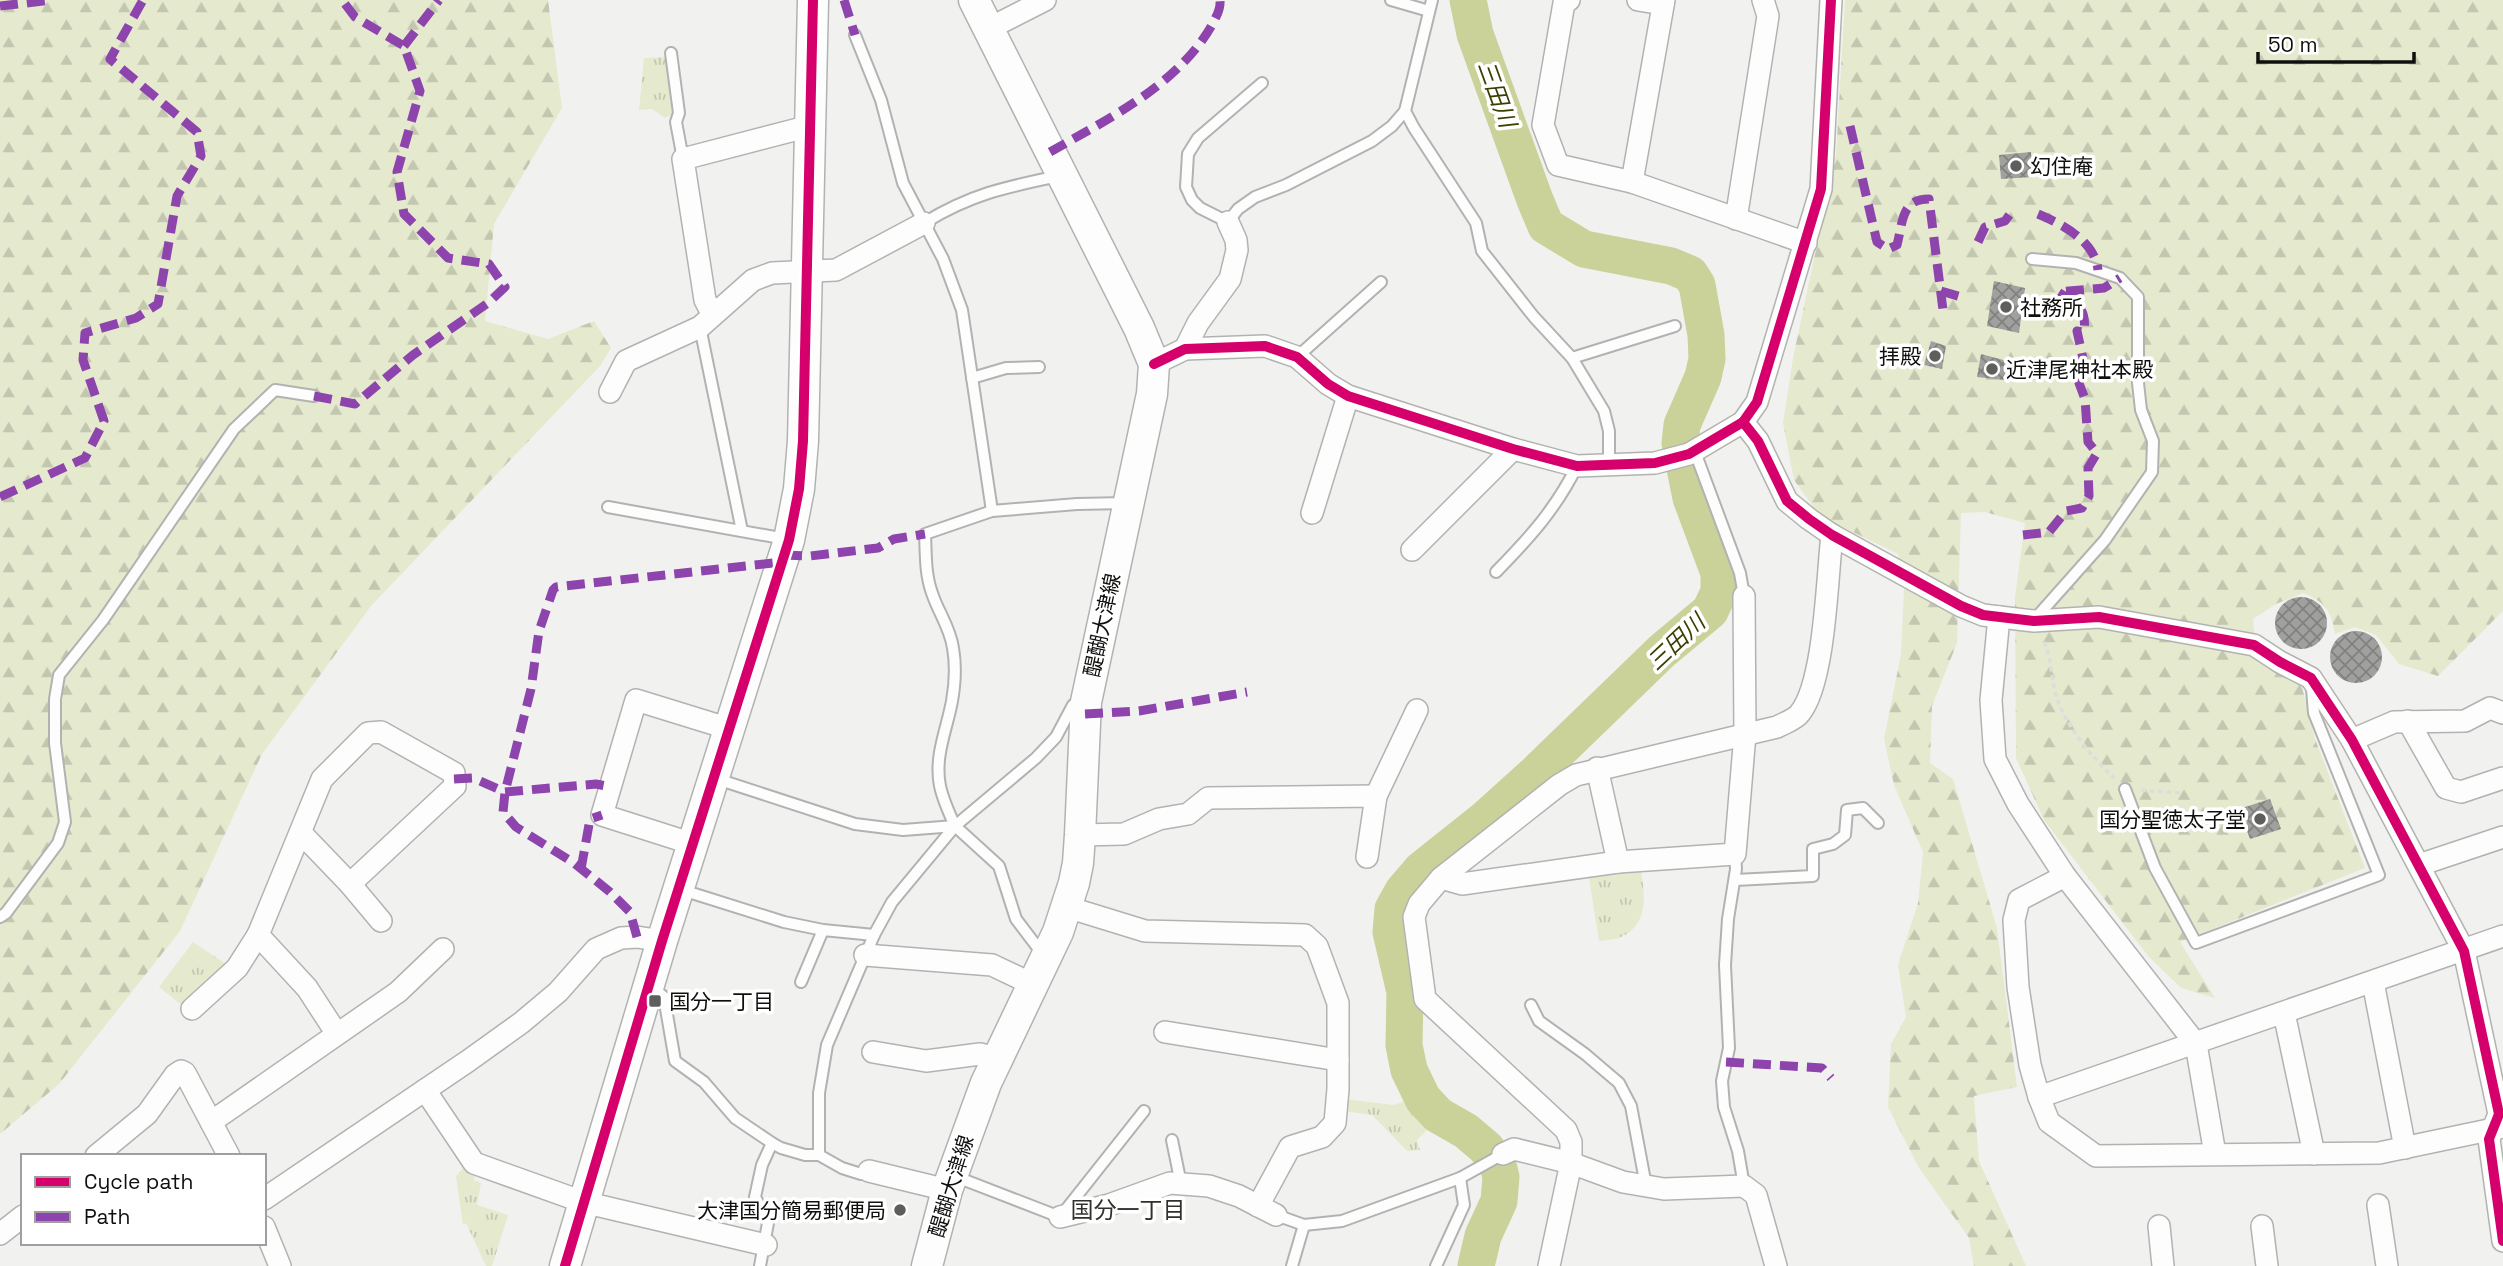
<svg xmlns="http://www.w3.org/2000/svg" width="2503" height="1266" font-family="'Space Grotesk','Noto Sans JP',sans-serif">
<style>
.forest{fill:url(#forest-firs)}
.park{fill:url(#park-tufts)}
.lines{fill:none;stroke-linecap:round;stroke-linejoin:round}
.river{stroke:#cad299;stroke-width:37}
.building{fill:url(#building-cross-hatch)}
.lane-casing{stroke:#b2b3b1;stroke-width:14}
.street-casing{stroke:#b2b3b1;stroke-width:24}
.secondary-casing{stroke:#b2b3b1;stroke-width:33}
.path{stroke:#dddedc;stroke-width:3.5;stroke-dasharray:5 3.5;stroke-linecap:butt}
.lane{stroke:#fdfdfd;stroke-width:10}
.street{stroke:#fdfdfd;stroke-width:21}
.secondary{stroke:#fdfdfd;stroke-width:30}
.quiet{stroke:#8e44ad;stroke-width:9;stroke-dasharray:18 9;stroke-linecap:butt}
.cycleway-casing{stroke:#fff;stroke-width:15}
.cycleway{stroke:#d6006c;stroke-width:10}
.poi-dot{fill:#5e5e5d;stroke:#fff;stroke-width:2.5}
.labels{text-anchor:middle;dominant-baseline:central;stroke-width:7;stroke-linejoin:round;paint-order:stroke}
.poi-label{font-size:21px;fill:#0f0f0e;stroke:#fff;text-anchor:start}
.street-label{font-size:21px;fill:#0f0f0e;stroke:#fff}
.water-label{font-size:23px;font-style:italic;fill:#3b4000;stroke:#fff}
.neighbourhood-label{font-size:23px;fill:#30302d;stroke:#fff}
</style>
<defs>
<pattern id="forest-firs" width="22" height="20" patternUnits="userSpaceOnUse" patternTransform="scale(1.75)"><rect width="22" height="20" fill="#e5e9ce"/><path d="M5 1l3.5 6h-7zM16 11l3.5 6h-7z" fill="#c3c7b0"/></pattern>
<pattern id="park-tufts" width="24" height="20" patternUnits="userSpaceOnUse" patternTransform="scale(1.75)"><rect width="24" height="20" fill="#e5e9ce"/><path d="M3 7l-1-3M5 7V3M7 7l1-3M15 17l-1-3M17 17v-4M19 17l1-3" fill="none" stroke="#c3c7b0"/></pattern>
<pattern id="building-cross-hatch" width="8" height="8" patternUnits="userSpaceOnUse" patternTransform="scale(1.75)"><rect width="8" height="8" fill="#a0a19f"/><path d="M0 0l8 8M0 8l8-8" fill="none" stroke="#818280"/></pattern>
</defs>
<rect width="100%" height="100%" fill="#f1f2f0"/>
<g class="forest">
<path d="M0,0H548L562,108L494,224L485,321L548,339L594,321L611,348L600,366L371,606L262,754L180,931L59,1084L0,1134Z"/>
<path d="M1845,0H2503V611L2438,676L2399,664L2376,635L2355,627L2335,634C2331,610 2325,602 2303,593L2276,604L2253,619L2257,662L2302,687L2315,739L2365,868L2180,942L2215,998L2181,988L2148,956L2044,820L2016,758L2015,597L2025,523L1985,512L1961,513L1957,643L1932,706L1930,763L1953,779L1997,928L2017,1087L1974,1096L1979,1161L2026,1266H1974L1969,1238L1919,1168L1888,1107L1891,1044L1906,1017L1898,965L1918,903L1923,852L1894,785L1884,739L1901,654L1904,589L1898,554L1820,516L1794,480L1783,423L1793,358L1836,155Z"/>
</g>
<g class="park">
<path d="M667,57L672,114L665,118L652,109L639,110L644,58Z"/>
<path d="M1641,871C1645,895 1649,924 1621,937C1615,940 1606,940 1599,941L1589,878Z"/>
<path d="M193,942L226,964L184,1007L159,987Z"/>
<path d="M1416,1098L1432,1125L1417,1140L1420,1150L1407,1151L1372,1115L1344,1111L1345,1099L1393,1105Z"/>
<path d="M464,1167L476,1172L474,1180L481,1183L477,1205L508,1215L492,1266H486L466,1223L463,1225L456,1176Z"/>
</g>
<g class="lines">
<path class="river" d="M1468,0L1475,34L1535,200L1546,226L1584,249L1671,266L1690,274L1697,285L1706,335L1707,359L1703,377L1682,425L1680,443L1691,498L1719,573V592L1710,611L1662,651L1536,773L1485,819L1421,870L1403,891L1393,909L1391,932L1405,992L1404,1045L1409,1070L1423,1099L1438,1115L1466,1131L1486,1148L1498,1165L1501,1177L1499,1201L1483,1236L1476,1266"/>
</g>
<g class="building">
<path d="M2031,152L2032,177L2001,179L1999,155Z"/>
<path d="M1994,281L2025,288L2019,333L1987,326Z"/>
<path d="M1931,341L1946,346L1942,369L1924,365Z"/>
<path d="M1981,354L2007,361L2004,380L1977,377Z"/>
<circle cx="2301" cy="623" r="26"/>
<circle cx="2356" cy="657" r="26"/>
<path d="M2270,799L2281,829L2250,839L2239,809Z"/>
</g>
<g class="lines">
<defs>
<g id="lane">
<path d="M1391,0L1429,11"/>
<path d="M855,35L881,100L903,183L943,259L962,310L992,511"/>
<path d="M671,53L679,113L676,122L683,159"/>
<path d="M1262,83L1198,138L1188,154L1186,187L1192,200L1200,208L1228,222L1238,209L1255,197L1286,185L1372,141L1392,126L1405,111L1432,0"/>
<path d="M1405,111L1414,128L1476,223L1482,251L1534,317L1572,358L1604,411L1609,431V466"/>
<path d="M924,223C971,194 1006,187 1059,176"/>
<path d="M2032,259L2076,263L2120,278L2138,297V383L2141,410L2153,441L2152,472L2105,540L2034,620"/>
<path d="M700,327L742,531"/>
<path d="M1297,357L1381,282"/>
<path d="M1572,358L1675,326"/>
<path d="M972,378L1006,368L1039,367"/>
<path d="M1695,452L1740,573L1744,596"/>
<path d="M608,507L786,539"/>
<path d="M1496,572C1530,537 1555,510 1577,466"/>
<path d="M717,779L855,824L903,830L955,826L999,866L1016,919L1044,956"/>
<path d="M2125,789L2155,868L2196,943L2379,875L2314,713L2312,689"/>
<path d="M955,826C949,813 943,800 940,786C934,756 947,729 952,701C955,684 956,665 953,648C950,627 938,612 932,593C925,574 926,554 925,534L992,511L1077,504L1126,503"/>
<path d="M1735,854L1736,869L1728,919L1725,965L1729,1048L1722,1081L1724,1107L1738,1151L1744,1186"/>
<path d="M1735,880L1813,876V849L1833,844L1845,835L1847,810L1863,808L1878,823"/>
<path d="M679,889L784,922L823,930"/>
<path d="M0,917L6,913L58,843L65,822L55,743V699L59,675L103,620L234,429L275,390L314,396"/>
<path d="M801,982L823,930L874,935"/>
<path d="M652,987L664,997L675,1061L704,1082L735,1118L772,1143L781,1148L805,1155H819L842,1168L861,1174L869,1171"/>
<path d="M1531,1005L1539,1021L1585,1054L1619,1083L1631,1106L1646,1186"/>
<path d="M1172,1140L1181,1184"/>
<path d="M819,1155V1093L827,1045L874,935L892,902L955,826L1036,758L1056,737L1073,705L1080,703"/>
<path d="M954,1176L1060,1217L1144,1111"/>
<path d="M1276,1215L1304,1225L1342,1221L1460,1178L1503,1154"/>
<path d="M760,1266L768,1223L755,1197L762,1165L772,1143"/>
<path d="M1292,1266L1304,1225"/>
<path d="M1436,1266L1464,1205L1460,1178"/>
</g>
<g id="street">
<path d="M1569,0L1564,3L1543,125L1558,165L1632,182L1806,243"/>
<path d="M1638,0L1663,4"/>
<path d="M988,29L1045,0"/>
<path d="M1632,182L1664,0"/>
<path d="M1736,219L1768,16L1763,0"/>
<path d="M713,315L705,300L683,159L810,126"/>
<path d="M1185,349L1198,323L1230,279L1237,250L1236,240L1228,222"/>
<path d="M1154,364L1185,349L1265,346L1297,357L1328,384L1348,396L1513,449L1577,466L1655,463L1689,454L1743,422L1757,402L1821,189L1831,0"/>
<path d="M610,392L626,361L700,327L753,280L772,273L836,270L924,223"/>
<path d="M1743,422L1758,441L1787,501L1809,519L1832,535L1961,606L1983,615L2034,621L2099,617L2254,645L2280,662L2311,678L2352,740L2464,951L2499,1114L2489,1139L2503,1241"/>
<path d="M1312,513L1348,396"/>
<path d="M1412,550L1513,449"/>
<path d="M1999,617L1991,700L1995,759L2018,804L2065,876L2196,1044L2215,1154"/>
<path d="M2408,721L2446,788L2461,792L2503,778"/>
<path d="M2352,740L2394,722L2465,721L2490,708L2503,713"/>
<path d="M1597,768L1618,862"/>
<path d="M1376,796L1417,710"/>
<path d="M301,833L350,884L381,921"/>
<path d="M1080,835L1124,834L1159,819L1188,814L1208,798L1376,796L1367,857"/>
<path d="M693,844L602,815L636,700L730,729"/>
<path d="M2419,865L2503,837"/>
<path d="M2065,876L2019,900L2014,920L2018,987L2030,1065L2039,1097L2049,1122L2096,1156L2379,1153L2503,1127"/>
<path d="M1441,878L1462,884L1618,862L1735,854L1745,734L1744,596"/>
<path d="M1067,907L1145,931L1305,935L1317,946L1338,1003V1089L1335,1123L1322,1137L1290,1147L1258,1206"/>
<path d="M865,955L992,965L1032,984"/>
<path d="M2373,982L2405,1148"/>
<path d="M192,1009L237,968L258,935"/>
<path d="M2284,1013L2314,1154"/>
<path d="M1165,1032L1338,1060"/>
<path d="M337,1034L307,988L258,935L322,779L368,733L381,732L454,773L455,786L350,884"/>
<path d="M873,1052L926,1061L980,1054L997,1058"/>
<path d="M425,1090L474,1163L583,1202L766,1245"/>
<path d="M2039,1097L2503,936"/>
<path d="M1503,1154L1514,1149L1571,1163L1623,1182L1664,1189L1744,1186L1756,1195L1776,1266"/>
<path d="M96,1156L147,1114L175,1075L181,1071L185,1073L211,1122"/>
<path d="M229,1156L211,1122L398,992L443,949"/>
<path d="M869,1171L947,1190"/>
<path d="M264,1199L468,1061L521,1023L558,992L596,949L621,938L637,937L662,941"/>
<path d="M2378,1205L2387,1266"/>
<path d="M1060,1217L1109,1205L1170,1183L1209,1186L1239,1196L1276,1215"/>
<path d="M2159,1226L2163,1266"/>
<path d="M2262,1226L2267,1266"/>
<path d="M264,1227L280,1266"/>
<path d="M0,1234L23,1216"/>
<path d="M1549,1266L1571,1163V1142L1566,1130L1425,999L1414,917L1419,904L1441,878L1559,785L1576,775L1777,727C1784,723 1795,720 1800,713C1825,682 1827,578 1832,535"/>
</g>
<g id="secondary">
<path d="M565,1266L662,941L789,540L799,489L803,441L813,0"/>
<path d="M927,1266L947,1190L986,1083L1058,932L1074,883L1078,863L1080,835L1086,702L1152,394L1154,364L1139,328L974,0"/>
</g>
</defs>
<use href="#lane" class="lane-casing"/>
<use href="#street" class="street-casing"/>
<use href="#secondary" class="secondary-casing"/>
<g class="path">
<path d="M2044,642C2051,658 2051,674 2055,691C2062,722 2091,756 2114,778"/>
<path d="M2141,790L2180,793"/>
</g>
<use href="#lane" class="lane"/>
<use href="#street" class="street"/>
<use href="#secondary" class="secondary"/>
<g class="quiet">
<path d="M844,0L855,35"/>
<path d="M0,6L52,0"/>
<path d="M404,46L439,0"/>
<path d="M1850,126L1877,242L1888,249L1897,245C1903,222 1901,199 1929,199L1943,310"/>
<path d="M1050,152C1108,119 1178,85 1212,25C1216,17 1221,9 1220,0"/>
<path d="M2038,214C2062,224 2095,241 2098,270"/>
<path d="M1978,242L1985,227L2005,221L2012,211"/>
<path d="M1941,291L1961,297"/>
<path d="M314,396L355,404L413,355L488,303L505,287L489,264L448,258L404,214L397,172L420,91L404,46L355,17L342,0"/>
<path d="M0,497L85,458L104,421L83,360L85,333L136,318L158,304L177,196L201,156L197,132L110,59L143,0"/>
<path d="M2023,535L2049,532L2066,511L2082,508L2089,496L2088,468L2097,453L2088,442L2085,399L2079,383L2084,363L2077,331L2084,332C2087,307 2077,304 2058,292L2104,288L2120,278"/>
<path d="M784,555L810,556L878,548L894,539L925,534"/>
<path d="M1085,714L1139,711L1247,692"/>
<path d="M454,779L473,778L505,792L596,784L611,787"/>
<path d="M581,869L590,819L602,815"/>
<path d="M637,937L630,912L610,892L574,863L516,827L503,812L505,792L531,689L539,631L553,590L556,587L782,562"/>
<path d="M1726,1062L1822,1068L1831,1078"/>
</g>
<defs>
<g id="cycleway">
<path d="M1154,364L1185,349L1265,346L1297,357L1328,384L1348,396L1513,449L1577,466L1655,463L1689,454L1743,422L1757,402L1821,189L1831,0"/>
<path d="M1743,422L1758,441L1787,501L1809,519L1832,535L1961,606L1983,615L2034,621L2099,617L2254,645L2280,662L2311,678L2352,740L2464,951L2499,1114L2489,1139L2503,1241"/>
<path d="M565,1266L662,941L789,540L799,489L803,441L813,0"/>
</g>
</defs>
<use href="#cycleway" class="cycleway-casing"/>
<use href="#cycleway" class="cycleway"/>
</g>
<g class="poi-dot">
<circle cx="2016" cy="166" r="7"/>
<circle cx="2006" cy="307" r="7"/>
<circle cx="1935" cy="356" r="7"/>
<circle cx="1992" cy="369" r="7"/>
<circle cx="2260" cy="819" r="7"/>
<rect x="648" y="994" width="14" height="14" rx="3.5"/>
<circle cx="900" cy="1210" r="7"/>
</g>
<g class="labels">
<g class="poi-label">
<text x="2030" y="166">幻住庵</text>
<text x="2020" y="307">社務所</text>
<text x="1921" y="356" text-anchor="end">拝殿</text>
<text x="2006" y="369">近津尾神社本殿</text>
<text x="2246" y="819" text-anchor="end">国分聖徳太子堂</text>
<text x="669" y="1001">国分一丁目</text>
<text x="886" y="1210" text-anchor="end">大津国分簡易郵便局</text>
</g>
<g class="street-label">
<text transform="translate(1102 625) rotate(-78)">醍醐大津線</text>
<text transform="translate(951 1186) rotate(-73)">醍醐大津線</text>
</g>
<g class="water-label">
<text transform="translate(1497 94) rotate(70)">三田川</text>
<text transform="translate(1676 642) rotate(-43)">三田川</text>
</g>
<g class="neighbourhood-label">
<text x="1128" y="1210">国分一丁目</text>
</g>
</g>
<rect x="21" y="1154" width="245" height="91" fill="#ffffff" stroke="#9f9f9f" stroke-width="2"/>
<rect x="35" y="1177" width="35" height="10" fill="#d6006c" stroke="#9f9f9f" stroke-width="2"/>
<text x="84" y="1189" font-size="21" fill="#0f0f0e">Cycle path</text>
<rect x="35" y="1212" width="35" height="10" fill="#8e44ad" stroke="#9f9f9f" stroke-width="2"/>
<text x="84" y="1224" font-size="21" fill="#0f0f0e">Path</text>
<path d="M2258 52v10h156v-10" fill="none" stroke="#0f0f0e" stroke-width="3.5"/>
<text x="2268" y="52" font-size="21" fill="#0f0f0e" stroke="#ffffff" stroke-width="5" paint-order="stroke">50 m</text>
</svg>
